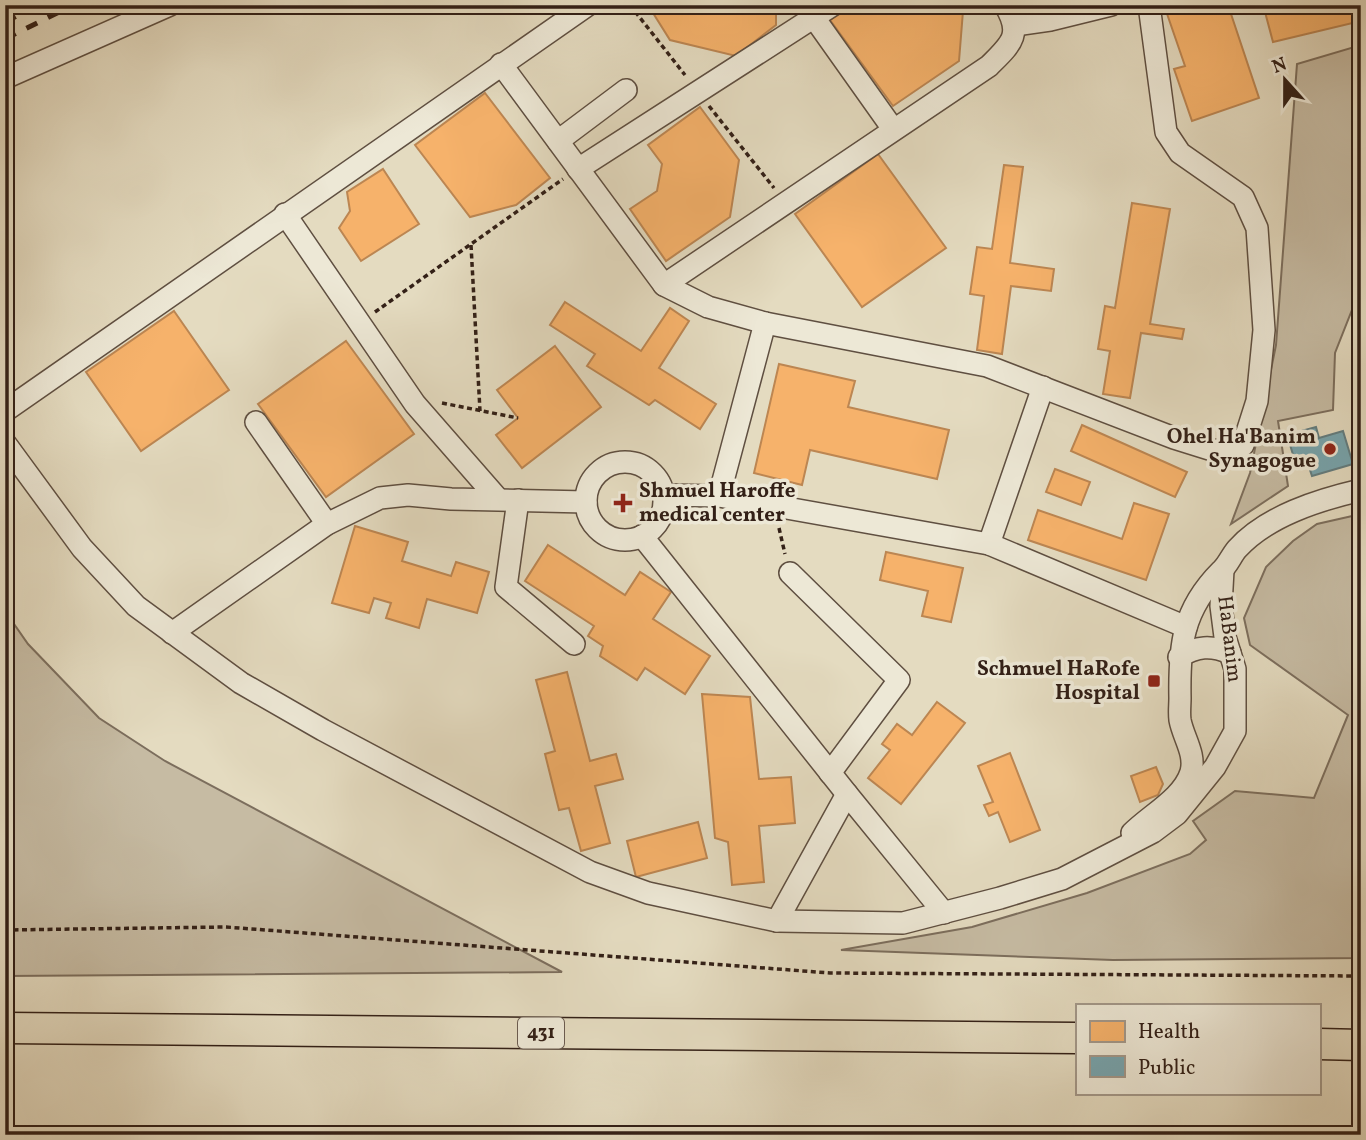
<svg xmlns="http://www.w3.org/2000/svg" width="1366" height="1140" font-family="Vollkorn,serif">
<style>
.green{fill:#c6bba3;stroke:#7c6e5d;stroke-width:2}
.health{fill:#f6b26b;stroke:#bc8652;stroke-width:2}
.public{fill:#76a5af;stroke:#627d81;stroke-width:2}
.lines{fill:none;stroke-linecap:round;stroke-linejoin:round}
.minor-casing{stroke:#5f4f41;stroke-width:24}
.highway-casing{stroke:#332017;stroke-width:33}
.path{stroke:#332017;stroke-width:3.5;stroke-dasharray:5 3.5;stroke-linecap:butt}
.minor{stroke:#ede8d6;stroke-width:21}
.highway{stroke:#e4dbc0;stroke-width:30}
.rail{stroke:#332017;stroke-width:5;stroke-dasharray:12 12;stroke-linecap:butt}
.poi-dot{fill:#8f2418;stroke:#ede8d6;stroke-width:2.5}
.labels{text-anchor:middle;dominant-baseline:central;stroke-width:7;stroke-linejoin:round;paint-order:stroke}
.shield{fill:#ede8d6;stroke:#6b5c50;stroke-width:2}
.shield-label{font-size:19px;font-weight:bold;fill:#332017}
.poi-label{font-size:21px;font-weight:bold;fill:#332017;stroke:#ede8d6;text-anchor:end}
.street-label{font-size:21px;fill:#332017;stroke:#ede8d6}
</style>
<rect width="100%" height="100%" fill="#e4dbc0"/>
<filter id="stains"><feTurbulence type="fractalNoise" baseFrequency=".00286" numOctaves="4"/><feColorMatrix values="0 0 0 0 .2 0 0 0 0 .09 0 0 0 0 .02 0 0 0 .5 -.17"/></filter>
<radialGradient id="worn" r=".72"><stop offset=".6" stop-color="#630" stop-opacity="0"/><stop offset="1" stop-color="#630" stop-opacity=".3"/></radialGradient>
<g class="green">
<path d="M1361,45V287L1335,353L1333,410L1278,421L1288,486L1231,524L1250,473L1276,345L1297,64Z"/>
<path d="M1361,514V958L1113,960L841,950L972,927L1087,893L1190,854L1206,840L1193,821L1235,791L1314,798L1348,715L1250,645L1244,618L1266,567L1293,541L1317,524Z"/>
<path d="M5,611L28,644L99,718L165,761L562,972L5,976Z"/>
</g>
<g class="health">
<path d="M648,5H776V25L736,56L670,40Z"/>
<path d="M853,5H960L963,11L959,61L893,106L830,20Z"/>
<path d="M1164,5H1228L1259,98L1192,121L1174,69L1185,66Z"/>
<path d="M1294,5H1361V21L1273,42L1265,12Z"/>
<path d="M485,93L550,178L516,205L470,217L415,145Z"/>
<path d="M700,107L739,160L730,217L666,261L630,209L657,191L662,164L648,145Z"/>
<path d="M878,154L946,248L862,307L795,214Z"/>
<path d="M1004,165L1023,167L1010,263L1054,269L1051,291L1011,286L1002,354L977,350L984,296L970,294L977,247L992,249Z"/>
<path d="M383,169L419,224L361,261L339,228L350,211L347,192Z"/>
<path d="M1132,203L1170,209L1150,324L1184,329L1182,339L1141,333L1130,398L1103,394L1110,351L1098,349L1105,306L1115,308Z"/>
<path d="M565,302L641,351L670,308L689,321L659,368L716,404L700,429L655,400L649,405L587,366L595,354L550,325Z"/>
<path d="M174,311L229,390L141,451L86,372Z"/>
<path d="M346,341L414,434L326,497L258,404Z"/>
<path d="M555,346L601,407L522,468L496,435L518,418L497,390Z"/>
<path d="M779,364L855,381L848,407L949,430L937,479L810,450L802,485L754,473Z"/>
<path d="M1082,425L1187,472L1175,497L1071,451Z"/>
<path d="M1055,469L1090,482L1081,505L1046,492Z"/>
<path d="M1134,503L1169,514L1146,580L1028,540L1038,510L1122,539Z"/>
<path d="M355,526L408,542L402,561L451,576L456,562L489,572L477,613L427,599L419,628L386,618L391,603L374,598L369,613L332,603Z"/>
<path d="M548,545L625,595L640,572L671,592L653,619L710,656L685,694L645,668L637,680L600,656L603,646L588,636L594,626L525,581Z"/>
<path d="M886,552L963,568L951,622L922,616L928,591L880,580Z"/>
<path d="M567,672L590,761L616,754L623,779L595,786L610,843L581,851L569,808L559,810L545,754L555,751L536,680Z"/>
<path d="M702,694L750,697L759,779L791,777L795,823L759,826L764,882L732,885L728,842L715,838Z"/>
<path d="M937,702L965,723L901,804L868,778L890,750L882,744L897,724L912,735Z"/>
<path d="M1010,753L1040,830L1010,842L998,812L989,816L984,805L993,802L978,766Z"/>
<path d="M1156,767L1163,784L1158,795L1140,802L1131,776Z"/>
<path d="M698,822L707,858L636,877L627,841Z"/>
</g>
<path class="public" d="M1316,427L1319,438L1343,431L1353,464L1312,476L1306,458L1295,461L1287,435Z"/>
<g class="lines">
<defs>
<g id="minor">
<path d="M805,5L893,129"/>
<path d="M1015,25L1050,20L1111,5"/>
<path d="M501,64L664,285L708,307L765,323L987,366L1174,438L1222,453L1236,451L1243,445L1257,401L1264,330L1257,228L1243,197L1180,153L1166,132L1149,5"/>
<path d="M5,78L170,5"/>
<path d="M558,141L626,90"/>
<path d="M578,169L833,5"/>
<path d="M285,214L415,404L498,499"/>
<path d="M664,285L989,66C1011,44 1023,35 1005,5"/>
<path d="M5,411L588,5"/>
<path d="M256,422L327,524"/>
<path d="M5,443L82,548L136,606L241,683L323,730L590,872L648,893L777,921L903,923L1000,898L1062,879L1153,832L1177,814L1215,767L1235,731V669L1225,637L1221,606L1223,570"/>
<circle cx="625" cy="501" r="39"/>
<path d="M663,495L719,496L989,544L1186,627"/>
<path d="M719,496L765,323"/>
<path d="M518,500L506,587L574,644"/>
<path d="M642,536L847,794L944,913"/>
<path d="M989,544L1043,387"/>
<path d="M790,573L899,680L830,773"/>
<path d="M172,633L327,524L380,498L408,495L451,499L586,502"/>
<path d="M1179,657C1197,646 1211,645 1230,653"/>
<path d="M1132,833C1151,814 1183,798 1191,772C1196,754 1183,737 1180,720C1179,713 1180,705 1180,698C1179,646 1182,610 1221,571C1228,565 1231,556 1237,549C1267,516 1318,500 1361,490"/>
<path d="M777,921L847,794"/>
</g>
<g id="highway">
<path d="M5,1028L1077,1038"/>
<path d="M1319,1044L1361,1045"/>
</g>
</defs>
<use href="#minor" class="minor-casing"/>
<use href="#highway" class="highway-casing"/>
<g class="path">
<path d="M630,5L685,75"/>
<path d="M709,106L774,188"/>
<path d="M471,245L480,411"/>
<path d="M375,312L563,179"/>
<path d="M442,403L518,418"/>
<path d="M779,528L785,554"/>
<path d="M5,930L226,927L830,973L1361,976"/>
</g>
<use href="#minor" class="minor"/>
<use href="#highway" class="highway"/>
<g class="rail">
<path d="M5,22L38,5"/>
<path d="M5,39L73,5"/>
</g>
</g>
<g class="poi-dot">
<circle cx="1330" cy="449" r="7"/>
<path d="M619.5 492.5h7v7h7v7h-7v7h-7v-7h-7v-7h7z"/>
<rect x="1147" y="674" width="14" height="14" rx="3.5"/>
</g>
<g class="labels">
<rect class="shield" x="518" y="1017.5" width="46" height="31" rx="5"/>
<g class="shield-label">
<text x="541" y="1033">431</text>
</g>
<g class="poi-label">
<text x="1316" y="437">Ohel Ha'Banim<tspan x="1316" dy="24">Synagogue</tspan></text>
<text x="639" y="491" text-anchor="start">Shmuel Haroffe<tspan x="639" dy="24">medical center</tspan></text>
<text x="1140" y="669">Schmuel HaRofe<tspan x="1140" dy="24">Hospital</tspan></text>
</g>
<g class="street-label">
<text transform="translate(1229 639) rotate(83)">HaBanim</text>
</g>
</g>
<rect width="1366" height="1140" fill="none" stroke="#e4dbc0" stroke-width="28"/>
<rect x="7" y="7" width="1352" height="1126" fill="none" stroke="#332017" stroke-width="3.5"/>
<rect x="14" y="14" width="1338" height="1112" fill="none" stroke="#332017" stroke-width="2"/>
<rect x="1076" y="1004" width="245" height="91" fill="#ede8d6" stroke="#a3988a" stroke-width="2"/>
<rect x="1090" y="1021" width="35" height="21" fill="#f6b26b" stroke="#a3988a" stroke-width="2"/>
<text x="1138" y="1038" font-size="21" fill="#332017">Health</text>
<rect x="1090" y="1056" width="35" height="21" fill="#76a5af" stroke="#a3988a" stroke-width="2"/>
<text x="1138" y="1074" font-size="21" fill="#332017">Public</text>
<g transform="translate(1285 80) rotate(339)" stroke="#ede8d6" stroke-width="5" paint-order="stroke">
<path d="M0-5L12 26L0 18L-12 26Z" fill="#332017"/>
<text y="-10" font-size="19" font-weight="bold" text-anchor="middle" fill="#332017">N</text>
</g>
<rect width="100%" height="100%" filter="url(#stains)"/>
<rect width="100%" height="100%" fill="url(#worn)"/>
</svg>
